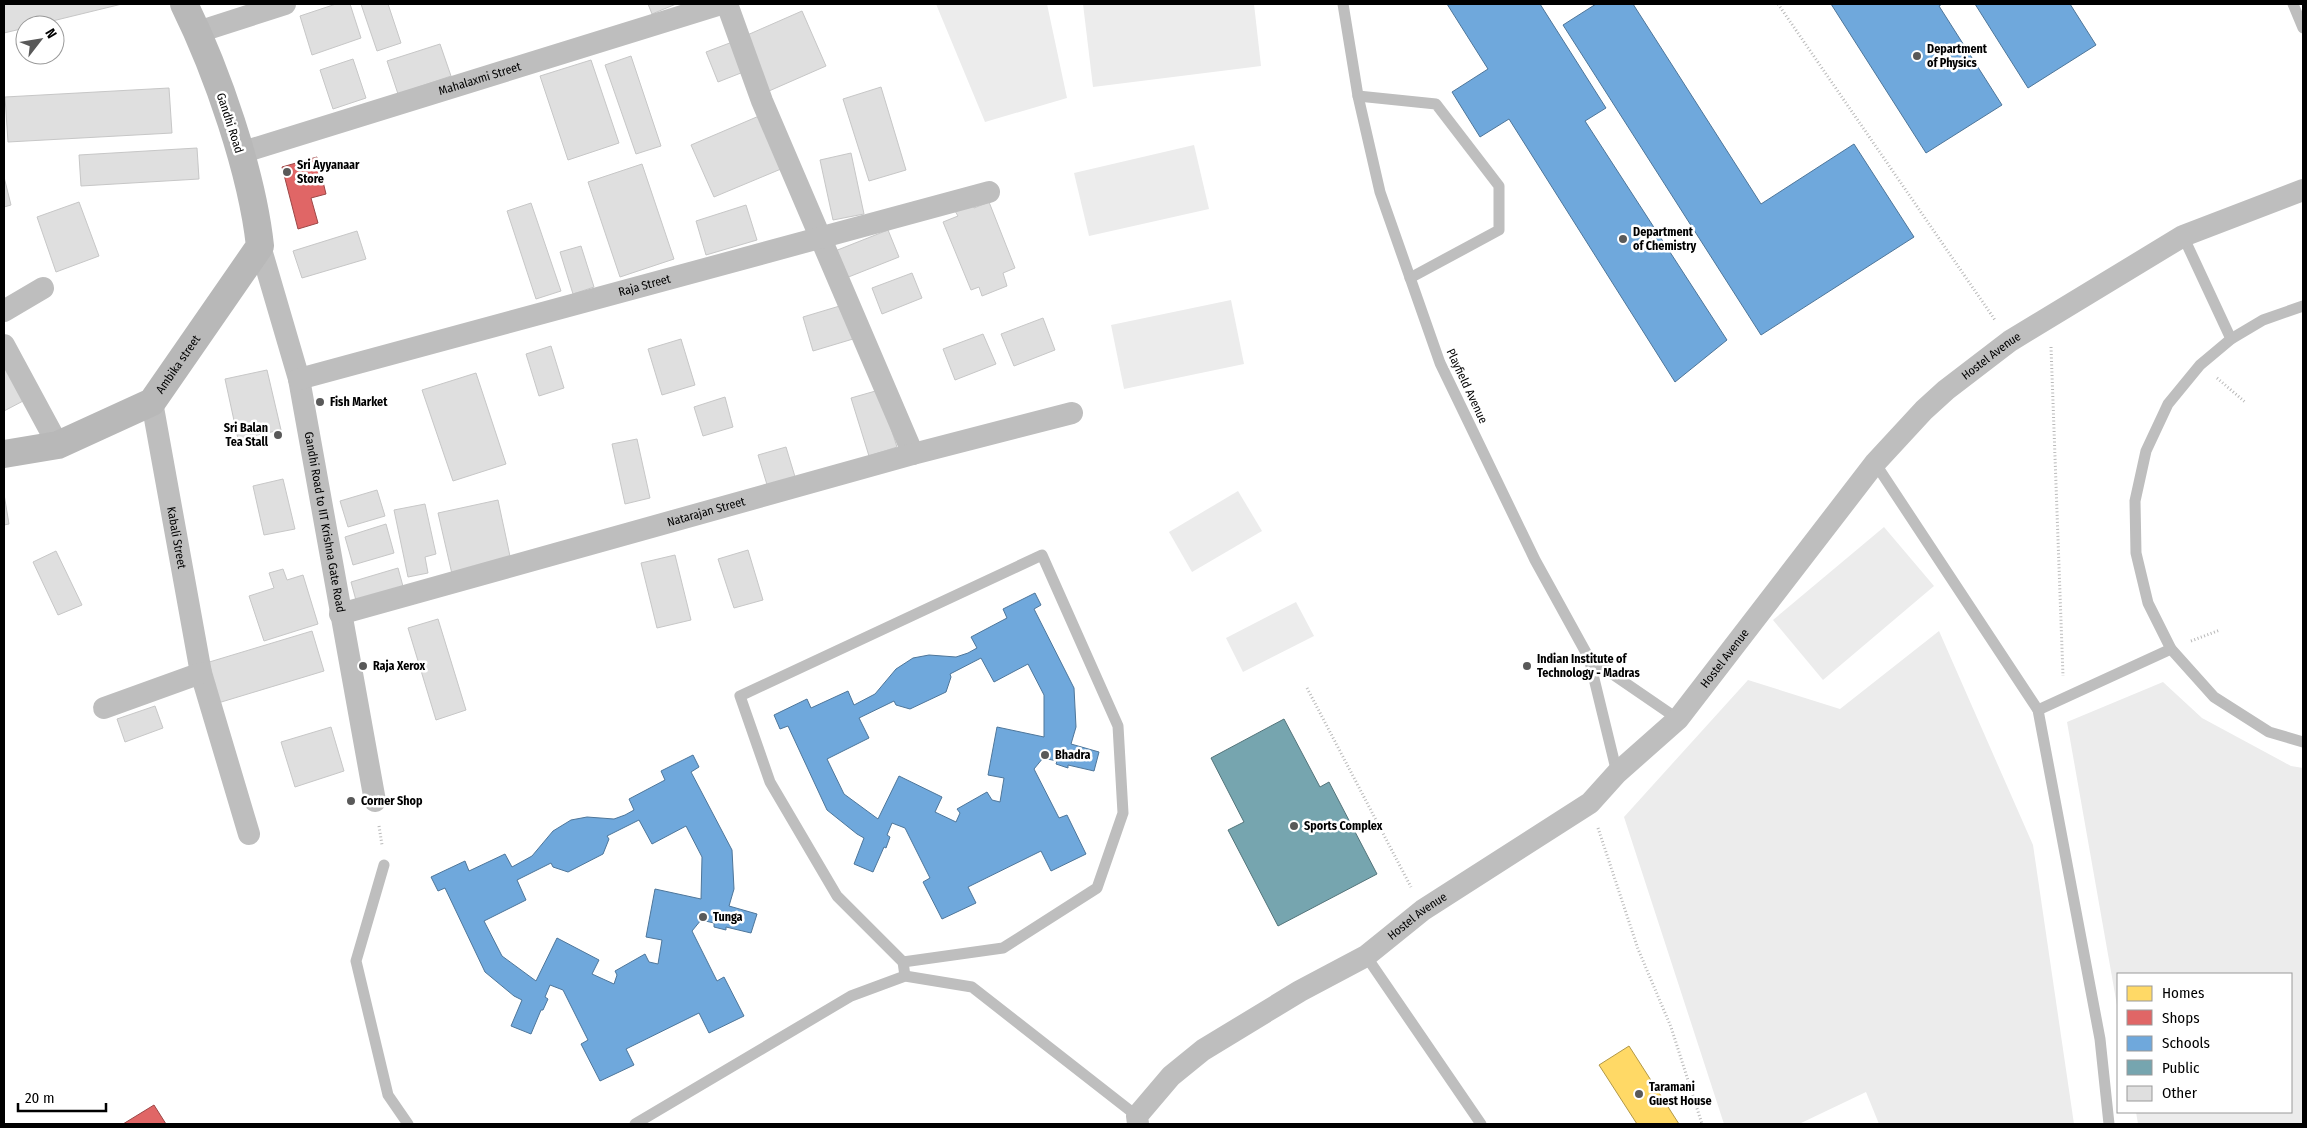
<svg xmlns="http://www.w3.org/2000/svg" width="2307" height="1128" font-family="'Fira Sans Condensed',sans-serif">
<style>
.green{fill:#ececec}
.homes{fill:#ffd966;stroke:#b29847}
.shops{fill:#e06666;stroke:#9d4747}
.schools{fill:#6fa8dc;stroke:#4e769a;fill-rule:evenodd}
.public{fill:#76a5af;stroke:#53747a}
.building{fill:#dfdfdf;stroke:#c7c7c7}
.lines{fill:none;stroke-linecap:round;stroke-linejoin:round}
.path{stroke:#b9b9b9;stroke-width:3;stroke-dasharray:1 2.5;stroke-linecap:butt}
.lane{stroke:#bebebe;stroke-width:11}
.street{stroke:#bebebe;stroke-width:22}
.secondary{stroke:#b8b8b8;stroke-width:28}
.poi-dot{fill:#595959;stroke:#fff;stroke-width:2}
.labels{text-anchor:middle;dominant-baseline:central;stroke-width:5;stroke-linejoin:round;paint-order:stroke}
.poi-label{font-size:12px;font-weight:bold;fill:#000;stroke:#fff;text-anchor:start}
.street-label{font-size:12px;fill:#000;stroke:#fff}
</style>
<rect width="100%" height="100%" fill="#fff"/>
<g class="green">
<path d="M936,4H1047L1067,98L985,122Z"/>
<path d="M1083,4H1254L1261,66L1093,87Z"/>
<path d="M1194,145L1209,209L1089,236L1074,173Z"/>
<path d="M1231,300L1244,364L1124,389L1111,325Z"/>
<path d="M1238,491L1262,531L1192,572L1169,532Z"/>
<path d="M1884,527L1934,586L1823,680L1773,620Z"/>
<path d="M1296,602L1314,636L1243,672L1226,638Z"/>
<path d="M1939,631L2033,845L2074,1124H1879L1866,1092L1799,1124H1724L1624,817L1748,680L1840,709Z"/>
<path d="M2163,682L2202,718L2291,766L2303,768V1124H2138L2136,1112H2291V974H2118V1011L2067,722Z"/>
</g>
<path class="homes" d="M1629,1046L1679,1124H1637L1599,1065Z"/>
<g class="shops">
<path d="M317,157L326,194L311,198L318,223L298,229L282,167Z"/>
<path d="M154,1105L166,1124H123Z"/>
</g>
<g class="schools">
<path d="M1447,4H1540L1606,108L1585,121L1727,340L1675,382L1509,119L1480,137L1452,92L1488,69Z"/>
<path d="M1596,4H1633L1761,204L1854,144L1914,237L1761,335L1563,25Z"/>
<path d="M1831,4H1942L1939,6L2002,105L1926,153Z"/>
<path d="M1975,4H2070L2096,45L2028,88Z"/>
<path d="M1035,593L1041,605L1034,609L1074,688L1076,727L1071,744L1099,752L1094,771L1068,765V768L1056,764L1057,761L1043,758L1034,769L1059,818L1067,815L1086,854L1051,871L1041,851L968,887L976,903L942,919L923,882L930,878L905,828L892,823L887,835L890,837L886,848L884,847L873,872L854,864L864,838L857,834L827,810L788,726L780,729L774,715L807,699L811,708L848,691L854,705L875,694L896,669L913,658L929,655L956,657L968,653L977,648L971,637L1007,618L1003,609ZM981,658L994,682L1028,664L1044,695V737L997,727L988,775L1004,778L1000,802L992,800L987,792L957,809L960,813L956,822L935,812L942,797L899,776L878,819L844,794L827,759L869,738L859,718L894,701L896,705L910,709L946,692L951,677L950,674Z"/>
<path d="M693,755L699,767L691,772L732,850L734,889L729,906L757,914L751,933L726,927V930L714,927V923L701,920L692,931L717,981L724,977L744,1016L709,1033L699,1013L626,1049L634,1065L600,1081L581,1044L588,1040L563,990L550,985L545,997L548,999L543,1010H541L531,1034L511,1026L522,1000L514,996L485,972L445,888L438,891L431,877L465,861L469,871L505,854L512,867L532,856L553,831L571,820L587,817L614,819L625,815L634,810L629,799L665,780L661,771ZM639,820L652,844L686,826L702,857L701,899L655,889L646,937L662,940L658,964L649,962L645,954L615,971L617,975L614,984L592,974L599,960L557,938L536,981L502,956L484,921L526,900L517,880L551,863L553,867L568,872L603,854L609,839L607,836Z"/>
</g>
<path class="public" d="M1284,719L1320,787L1329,782L1377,874L1278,926L1228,830L1244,822L1211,758Z"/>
<g class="building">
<path d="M4,4H122L36,25H25V28L4,33Z"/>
<path d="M336,4H350L361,38L312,55L300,16Z"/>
<path d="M361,4H388L401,43L377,51Z"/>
<path d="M648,4H676L652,14Z"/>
<path d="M802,11L826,66L769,91L745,36Z"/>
<path d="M735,41L746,71L718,82L706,52Z"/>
<path d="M440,44L451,76L398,94L387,61Z"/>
<path d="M631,56L661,146L636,154L605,65Z"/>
<path d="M353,59L366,98L333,109L320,70Z"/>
<path d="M591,60L619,143L568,160L540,76Z"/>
<path d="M881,87L906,170L869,181L843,99Z"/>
<path d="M169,88L172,133L8,142L5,97Z"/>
<path d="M759,116L781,169L714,197L691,145Z"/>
<path d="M197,148L199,179L81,186L79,155Z"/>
<path d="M851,153L864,214L833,220L820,160Z"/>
<path d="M642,164L674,259L620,277L588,182Z"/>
<path d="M4,177L11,205L4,207Z"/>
<path d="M79,202L99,256L56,272L37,217Z"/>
<path d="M989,202L1015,268L1003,273L1007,286L982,296L979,287L971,290L943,222L958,216L955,211L973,204L974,208Z"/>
<path d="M531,203L561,291L536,299L507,211Z"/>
<path d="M746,205L757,240L706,255L696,221Z"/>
<path d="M888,230L899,257L846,278L835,251Z"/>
<path d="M357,231L366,259L302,278L293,251Z"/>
<path d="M581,246L594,287L573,294L560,252Z"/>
<path d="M912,273L922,298L882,314L872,288Z"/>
<path d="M843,305L853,339L813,351L803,317Z"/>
<path d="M1043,318L1055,350L1014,366L1001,334Z"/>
<path d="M983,334L996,364L955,380L943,349Z"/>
<path d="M681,339L695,385L662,395L648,349Z"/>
<path d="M551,346L564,388L539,396L526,354Z"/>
<path d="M4,363L25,400L4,411Z"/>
<path d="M267,370L281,430L238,439L225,379Z"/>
<path d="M476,373L506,464L453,481L422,390Z"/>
<path d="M879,390L897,447L869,456L851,398Z"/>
<path d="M725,397L733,427L703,436L694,407Z"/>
<path d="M637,439L650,498L625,504L612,444Z"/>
<path d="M786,447L796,480L768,488L758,455Z"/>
<path d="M283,479L295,529L264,535L253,486Z"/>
<path d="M377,490L385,516L348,527L340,501Z"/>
<path d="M4,494L9,524L4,525Z"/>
<path d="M498,500L511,561L452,574L438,513Z"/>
<path d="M425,504L436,554L425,557L428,573L408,577L394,510Z"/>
<path d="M386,524L394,553L353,565L345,537Z"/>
<path d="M748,550L763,600L734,608L718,559Z"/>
<path d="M56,551L82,605L58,615L33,562Z"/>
<path d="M675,555L691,620L657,628L641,563Z"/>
<path d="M398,568L404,590L357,604L351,582Z"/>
<path d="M283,569L287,580L303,575L318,624L264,641L249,596L274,588L269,573Z"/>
<path d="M438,619L466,710L436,720L408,628Z"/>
<path d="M312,631L324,671L218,703L206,663Z"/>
<path d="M155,706L163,728L125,742L117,719Z"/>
<path d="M331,727L344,771L295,787L281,742Z"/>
</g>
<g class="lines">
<g class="path">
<path d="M1778,4L1995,320"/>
<path d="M2051,347L2063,676"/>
<path d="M2217,378L2245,402"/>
<path d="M2191,641L2220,630"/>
<path d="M1307,688L1411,887"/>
<path d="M379,826L382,845"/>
<path d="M1598,828L1638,949L1671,1027L1702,1124"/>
</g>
<g class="lane">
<path d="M1343,4L1358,96L1380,192L1440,363L1535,560L1589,658L1678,719"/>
<path d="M2293,4L2303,28"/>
<path d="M1358,96L1436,104L1499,186V230L1410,278"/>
<path d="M2183,236L2231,339"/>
<path d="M2303,306L2263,320L2231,339L2200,365L2168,404L2146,451L2135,501L2136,553L2148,603L2171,649L2214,697L2269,732L2303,742"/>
<path d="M1875,463L2038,710L2100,1039L2109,1124"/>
<path d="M1589,658L1617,773"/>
<path d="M2038,710L2171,649"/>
<path d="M384,865L356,961L388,1095L408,1124"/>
<path d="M1366,956L1481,1124"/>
<path d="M903,962L1003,948L1097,888L1123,813L1118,726L1042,555L740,696L770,782L837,896L903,962L905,976"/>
<path d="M635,1124L851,996L905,976L972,987L1137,1116"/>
</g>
<g class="street">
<path d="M727,4L762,101L913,454"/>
<path d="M198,32L285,4"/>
<path id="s1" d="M240,153L721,4"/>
<path id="s2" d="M260,246L299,379L375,801"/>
<path d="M4,311L43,288"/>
<path d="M4,345L58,445"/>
<path id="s3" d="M299,379L989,192"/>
<path id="s4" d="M152,402L201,673L249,834"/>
<path id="s5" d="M340,614L913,454L1072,413"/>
<path d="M104,708L201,673"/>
<path id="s6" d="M1138,1124L1137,1116L1171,1076L1203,1050L1300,991L1366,956L1423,910L1590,803L1617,773L1678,719L1875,463L1924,410L1946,390L2010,341L2183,236L2303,190"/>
</g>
<path class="secondary" id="s7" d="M4,454L58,445L152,402L260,246C252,172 217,71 184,4"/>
</g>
<g class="poi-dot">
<circle cx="1917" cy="56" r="5"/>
<circle cx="287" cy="172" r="5"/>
<circle cx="1623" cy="239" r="5"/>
<circle cx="320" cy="402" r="5"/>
<circle cx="278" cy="435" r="5"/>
<circle cx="363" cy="666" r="5"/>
<circle cx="1527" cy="666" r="5"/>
<circle cx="1045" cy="755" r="5"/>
<circle cx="351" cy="801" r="5"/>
<circle cx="1294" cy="826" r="5"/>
<circle cx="703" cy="917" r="5"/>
<circle cx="1639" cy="1094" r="5"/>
</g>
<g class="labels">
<g class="poi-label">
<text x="1927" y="49">Department<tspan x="1927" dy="14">of Physics</tspan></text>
<text x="297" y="165">Sri Ayyanaar<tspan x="297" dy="14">Store</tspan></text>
<text x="1633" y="232">Department<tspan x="1633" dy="14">of Chemistry</tspan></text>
<text x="330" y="402">Fish Market</text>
<text x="268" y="428" text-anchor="end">Sri Balan<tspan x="268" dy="14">Tea Stall</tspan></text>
<text x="1537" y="659">Indian Institute of<tspan x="1537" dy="14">Technology - Madras</tspan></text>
<text x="373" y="666">Raja Xerox</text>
<text x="1055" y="755">Bhadra</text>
<text x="361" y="801">Corner Shop</text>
<text x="1304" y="826">Sports Complex</text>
<text x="713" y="917">Tunga</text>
<text x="1649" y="1087">Taramani<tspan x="1649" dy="14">Guest House</tspan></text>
</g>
<g class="street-label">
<text stroke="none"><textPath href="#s1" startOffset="251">Mahalaxmi Street</textPath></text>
<text transform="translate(230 123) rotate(72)">Gandhi Road</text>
<text stroke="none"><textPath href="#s3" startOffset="358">Raja Street</textPath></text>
<text stroke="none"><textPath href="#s6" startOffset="1165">Hostel Avenue</textPath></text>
<text stroke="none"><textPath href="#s7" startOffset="204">Ambika street</textPath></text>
<text transform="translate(1467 386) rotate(65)">Playfield Avenue</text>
<text stroke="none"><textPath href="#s5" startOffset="380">Natarajan Street</textPath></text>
<text stroke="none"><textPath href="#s2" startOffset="284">Gandhi Road to IIT Krishna Gate Road</textPath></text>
<text stroke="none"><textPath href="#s4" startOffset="138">Kabali Street</textPath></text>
<text stroke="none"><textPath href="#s6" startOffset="760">Hostel Avenue</textPath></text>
<text stroke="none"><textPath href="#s6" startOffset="355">Hostel Avenue</textPath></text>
</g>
</g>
<rect width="2307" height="1128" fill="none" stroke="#000000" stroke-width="10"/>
<rect x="2117" y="973" width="175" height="140" fill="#ffffff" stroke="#999999"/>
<rect x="2127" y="986" width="25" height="15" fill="#ffd966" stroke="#999999"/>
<text x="2162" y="998" font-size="15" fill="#000000">Homes</text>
<rect x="2127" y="1010" width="25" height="15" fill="#e06666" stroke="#999999"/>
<text x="2162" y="1023" font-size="15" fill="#000000">Shops</text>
<rect x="2127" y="1036" width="25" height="15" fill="#6fa8dc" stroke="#999999"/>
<text x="2162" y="1048" font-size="15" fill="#000000">Schools</text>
<rect x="2127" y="1060" width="25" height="15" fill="#76a5af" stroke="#999999"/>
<text x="2162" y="1073" font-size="15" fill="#000000">Public</text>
<rect x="2127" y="1086" width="25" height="15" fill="#dfdfdf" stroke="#999999"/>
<text x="2162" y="1098" font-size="15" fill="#000000">Other</text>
<g transform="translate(40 40) rotate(59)"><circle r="24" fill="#ffffff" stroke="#999999"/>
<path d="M0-4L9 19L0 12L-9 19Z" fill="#595959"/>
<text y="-8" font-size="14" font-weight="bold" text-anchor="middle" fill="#000000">N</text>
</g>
<path d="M18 1103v8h88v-8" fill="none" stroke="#000000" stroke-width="2.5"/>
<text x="25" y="1103" font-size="15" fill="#000000" stroke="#ffffff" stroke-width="4" paint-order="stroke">20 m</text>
</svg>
